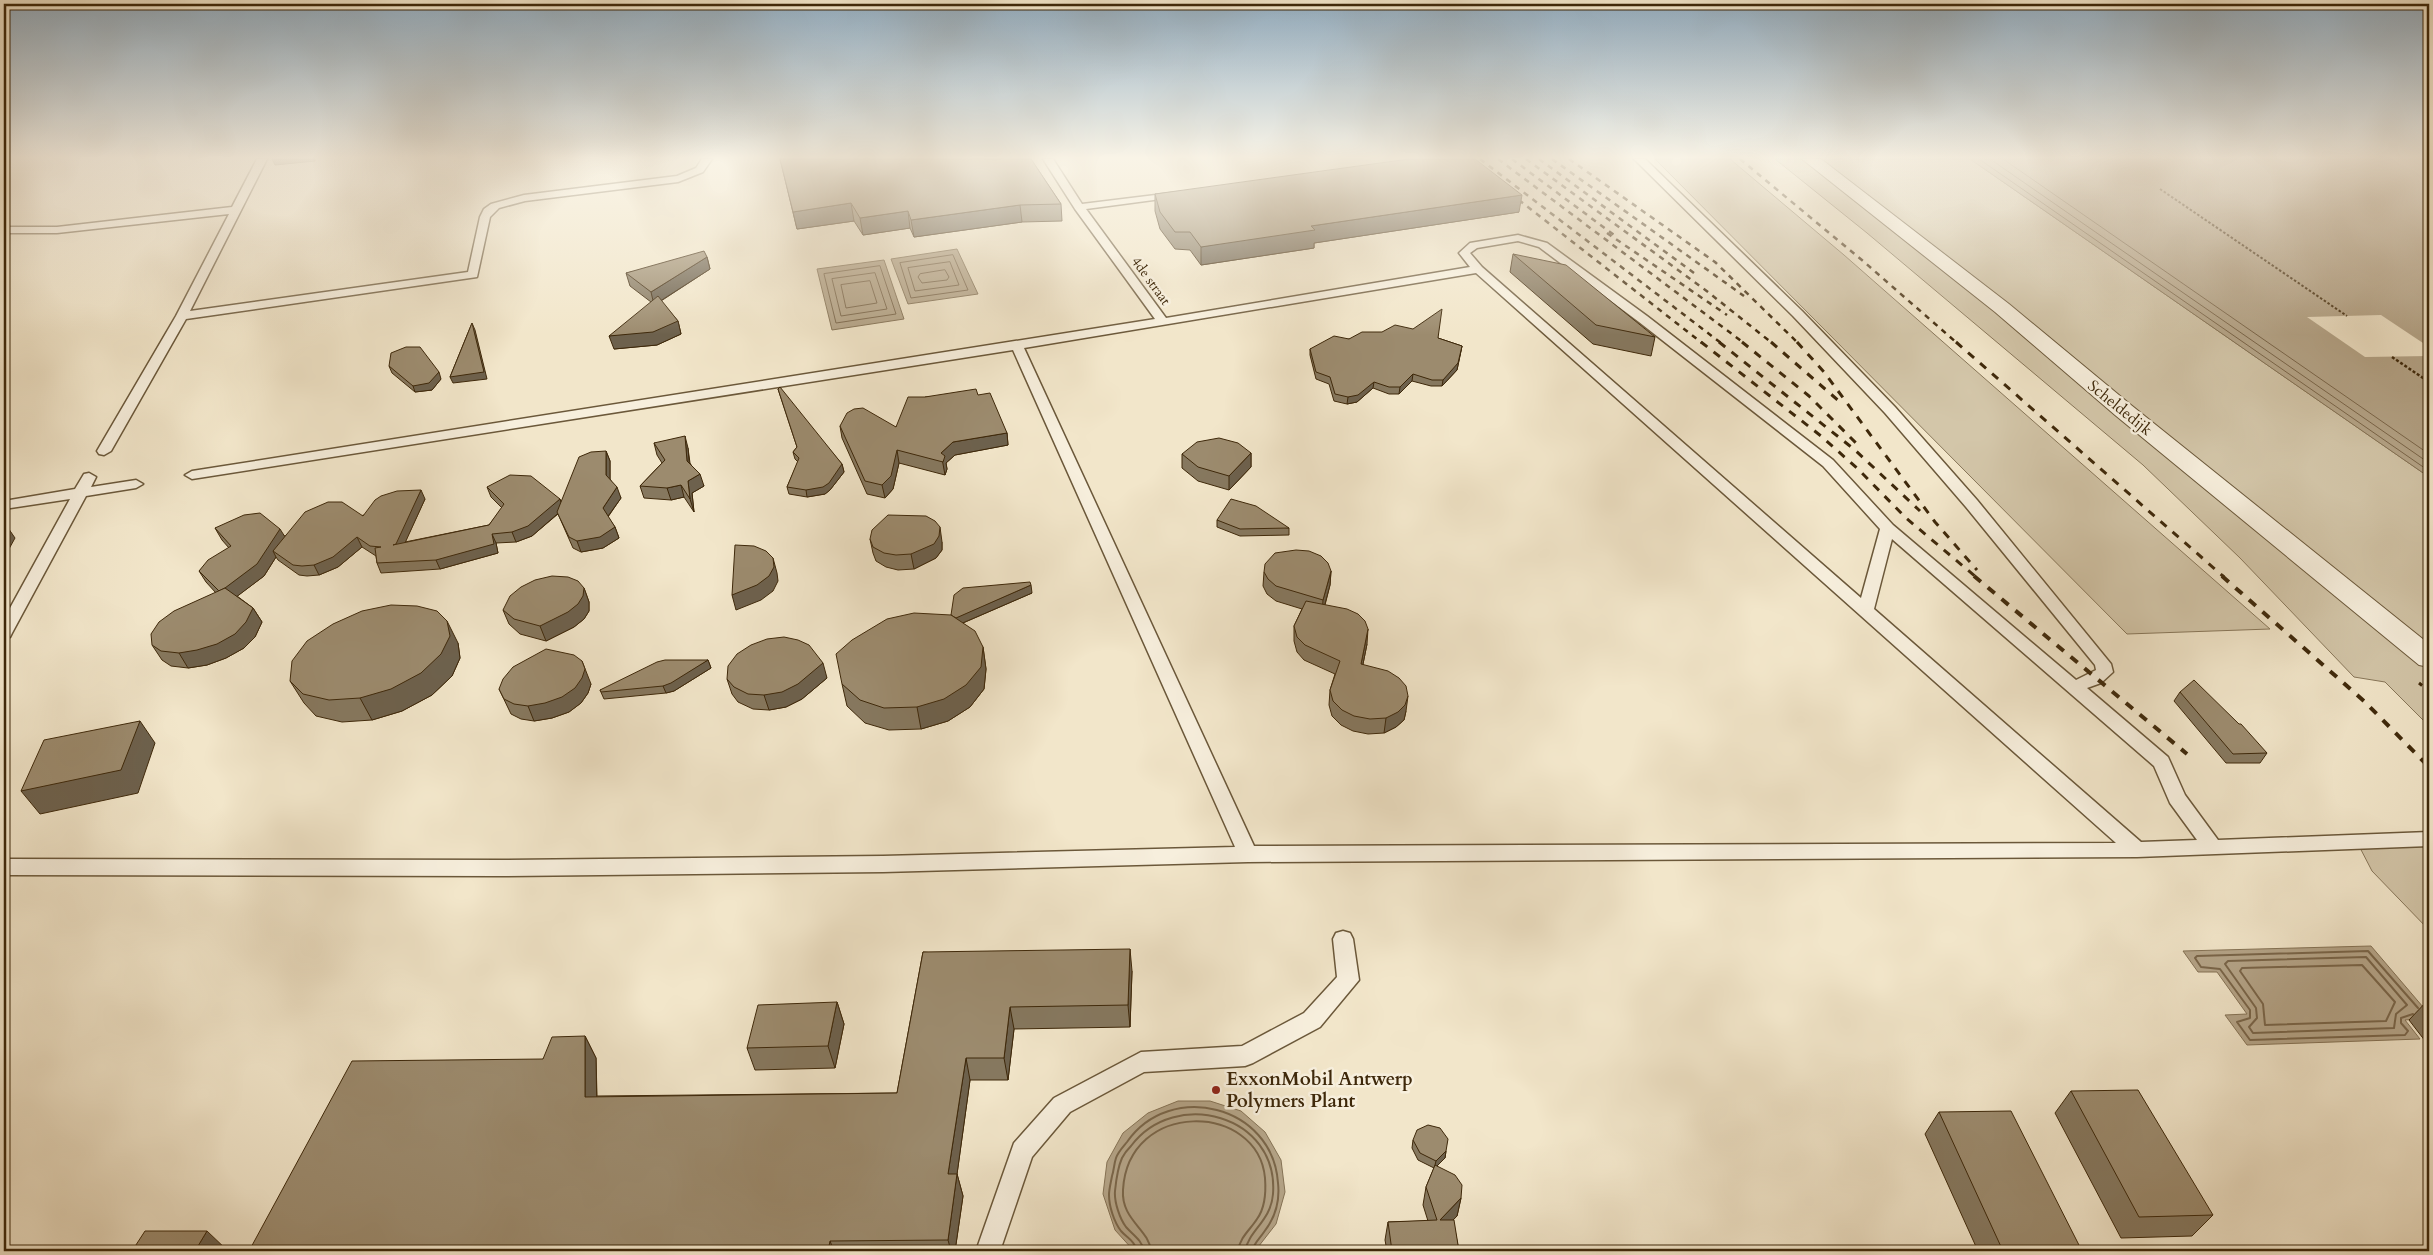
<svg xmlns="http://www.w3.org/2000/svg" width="2433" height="1255" font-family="Cardo,serif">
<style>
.green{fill:#d3c6a9;stroke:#88775a}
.water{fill:#b5a589;stroke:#857356}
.pier{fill:#f2e6ca}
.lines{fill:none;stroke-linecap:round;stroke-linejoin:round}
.shore-far1{stroke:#7a664a;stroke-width:1}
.shore{stroke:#7a664a;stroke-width:2}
.service-casing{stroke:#6b583a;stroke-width:3}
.tertiary-casing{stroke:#6b583a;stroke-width:2}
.path-far2{stroke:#3e280a;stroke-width:2;stroke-dasharray:2.5 2;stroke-linecap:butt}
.path-far1{stroke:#3e280a;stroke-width:2.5;stroke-dasharray:3 2;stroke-linecap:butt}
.path{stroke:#3e280a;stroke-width:3;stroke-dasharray:4 2.5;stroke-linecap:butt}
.service{fill:#f7efdd;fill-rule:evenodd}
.tertiary{fill:#f7efdd;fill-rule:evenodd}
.rail-far2{stroke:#3e280a;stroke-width:2.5;stroke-dasharray:5.5 5.5;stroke-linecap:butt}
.rail-far1{stroke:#3e280a;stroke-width:3;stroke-dasharray:8 8;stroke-linecap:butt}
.rail{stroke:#3e280a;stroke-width:4;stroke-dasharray:9 9;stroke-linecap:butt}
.wall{fill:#86785f;stroke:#3e280a}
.shaded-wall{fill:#6d614d;stroke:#3e280a}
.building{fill:#9c8b6e;stroke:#3e280a}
.poi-dot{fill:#8f2418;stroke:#f7efdd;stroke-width:2}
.labels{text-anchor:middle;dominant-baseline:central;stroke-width:5;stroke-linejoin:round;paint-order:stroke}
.far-street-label{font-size:14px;fill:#3e280a;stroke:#f7efdd}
.street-label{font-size:16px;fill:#3e280a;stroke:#f7efdd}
.near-poi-label{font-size:19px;font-weight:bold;fill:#3e280a;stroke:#f7efdd;text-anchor:start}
</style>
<rect width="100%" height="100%" fill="#f2e6ca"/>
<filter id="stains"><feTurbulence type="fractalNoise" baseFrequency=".004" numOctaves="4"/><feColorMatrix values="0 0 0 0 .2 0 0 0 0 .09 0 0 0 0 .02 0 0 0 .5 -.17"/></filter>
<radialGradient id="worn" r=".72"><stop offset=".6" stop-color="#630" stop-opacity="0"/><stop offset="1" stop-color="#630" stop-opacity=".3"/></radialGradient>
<g class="green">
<path d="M1655,159H1730L1844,255L2270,629L2127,634Z"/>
<path d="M1775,159H1970L2429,477V726L2385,682L2354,677L2240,558L2143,465L1867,233Z"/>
<path d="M2429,839V930L2372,871L2357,842Z"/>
</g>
<g class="water">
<path d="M1970,159H2429V477L2374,439Z"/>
<path d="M957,249L978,294L908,304L891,259Z"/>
<path d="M884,260L904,319L832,330L817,269Z"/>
<path d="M2371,946L2429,1014V1018L2405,1020L2420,1039L2247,1045L2225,1015L2247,1014L2217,972H2198L2183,951Z"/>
<path d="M1178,1101H1210L1241,1111L1265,1132L1281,1160L1285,1192L1276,1224L1255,1251H1134L1115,1230L1103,1194L1107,1162L1123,1133L1148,1113Z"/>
</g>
<path class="pier" d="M2381,315L2429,347V356L2365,357L2307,317Z"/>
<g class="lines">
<g class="shore-far1">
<path d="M1979,159L2429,471"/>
<path d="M1990,159L2429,463"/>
<path d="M2003,159L2429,454"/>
<path d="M953,255L968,290L911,298L900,263Z"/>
<path d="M950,262L959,285L915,291L908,268Z"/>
<path d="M880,266L896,314L836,323L824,274Z"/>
<path d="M945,270L949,277L947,280L922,283L918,277L920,274Z"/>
<path d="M875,273L887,309L841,316L832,279Z"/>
<path d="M870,281L877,303L846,308L841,285Z"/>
</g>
<g class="shore">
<path d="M2366,957L2407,1005L2396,1014L2394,1028L2253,1033L2249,1027L2257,1018L2256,1008L2225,964L2228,961Z"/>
<path d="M2362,965L2395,1002L2386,1021L2265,1025L2263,1004L2240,971L2242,968Z"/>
<path d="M2413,1014L2401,1018V1023L2408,1031L2405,1035L2250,1040L2237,1022L2250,1018V1010L2220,969L2201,967L2195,958L2197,956L2368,951L2418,1008"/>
<path d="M1137,1251C1135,1241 1127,1238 1121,1231C1114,1222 1109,1206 1109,1195C1109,1189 1111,1182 1112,1176C1114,1170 1114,1164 1116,1158C1118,1152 1123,1147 1127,1142C1170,1080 1273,1105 1278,1183C1280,1201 1275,1218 1264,1232C1260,1238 1254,1243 1252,1251"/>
<path d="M1144,1251C1142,1240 1133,1235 1126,1227C1120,1219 1114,1202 1115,1191C1116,1181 1118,1167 1122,1158C1124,1154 1128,1149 1131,1146C1175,1087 1279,1115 1273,1194C1271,1221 1249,1230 1245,1251"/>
<path d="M1151,1251C1149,1229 1121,1220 1123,1190C1128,1099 1258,1102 1265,1178C1266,1191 1265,1208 1257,1219C1250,1230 1240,1237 1238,1251"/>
</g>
<defs>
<g id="service">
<path d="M257,159H267L190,311L468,272L480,217L484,209L491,204L524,195L677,176L696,168L702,159H712L703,172L678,182L525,201L499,208L490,217L477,277L186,319L111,451L104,455L99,454L97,451L176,316L229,214L57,233H4V227H57L232,207Z"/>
<path d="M1043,159H1053L1082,204L1180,192V196L1176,197L1086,209L1166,318L1470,267L1459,253L1470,243L1518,235L1547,243L1647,316L1833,460L1893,525L2076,680L2096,670L2095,665L1966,507L1885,413L1793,316L1634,159H1645L1802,311L1895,407L1977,500L2111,664L2113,672L2101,683L2087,688L2168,757L2185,795L2218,840L2429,832V846L2137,857L1248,862L883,872L502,876L4,875V859L502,860L883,856L1235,847L1013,350L192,479L185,475L192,471L1155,319L1075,209ZM1518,241L1539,247L1639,322L1823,466L1880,529L1861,598L1482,267L1470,253L1477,248ZM1476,273L2116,843L1254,846L1024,348ZM1892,539L2154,766L2170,803L2197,840L2141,842L1874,609Z"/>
<path d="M89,473L96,477L91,487L136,480L143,484L136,488L86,496L12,633L10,637L4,638V619L70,499L4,509V501L75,489L84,474Z"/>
<path d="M1343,931L1350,933L1353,939L1359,980L1320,1027L1253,1063L1245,1066L1144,1072L1070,1112L1032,1157L1000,1251H976L1014,1143L1054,1098L1141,1052L1242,1046L1304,1013L1337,977L1333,939L1336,933Z"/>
</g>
<path id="tertiary" d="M1802,159H1821L2009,304L2131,405L2429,644V667L2419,665L2115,415L1995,312Z"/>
</defs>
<use href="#service" class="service-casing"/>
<use href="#tertiary" class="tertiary-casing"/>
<path class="path-far2" d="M2160,189L2347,316"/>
<path class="path-far1" d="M2392,357L2429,382"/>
<path class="path" d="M2419,683L2429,691"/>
<use href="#service" class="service"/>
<use href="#tertiary" class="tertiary"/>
<g class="rail-far2">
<path d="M1480,159L1721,343"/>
<path d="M1498,159L1744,343"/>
<path d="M1512,159L1614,235"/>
<path d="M1526,159L1708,292L1772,343"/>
<path d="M1539,159L1694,273"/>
<path d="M1552,159L1744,296"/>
<path d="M1569,159L1715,262L1798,343"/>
<path d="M1740,159L1863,261L1957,343"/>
<path d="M1510,193L1702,343"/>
<path d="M1607,233L1727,315"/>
</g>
<g class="rail-far1">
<path d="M1701,342L1821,436L1858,469L1906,518L1976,577"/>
<path d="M1719,342L1855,450L1920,511"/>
<path d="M1742,342L1809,396L1857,444"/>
<path d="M1771,342L1840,402"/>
<path d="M1797,342L1824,372L1935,522L1977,570"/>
<path d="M1956,342L2224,577"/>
</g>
<g class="rail">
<path d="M1974,576L2187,754"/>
<path d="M2222,576L2364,701L2429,767"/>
</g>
</g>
<g class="wall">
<path d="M780,159H1031L1061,204L1062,221L1022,222L914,237L910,228L863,235L854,221L797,229Z"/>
<path d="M1155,194L1519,212L1314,243V248L1201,265L1190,250L1175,249L1160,229L1155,211Z"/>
<path d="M1513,254L1655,337L1651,356L1593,344L1510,272Z"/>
<path d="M707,257L710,269L661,301L678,321L681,334L657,345L614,349L651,302L630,286L626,273Z"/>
<path d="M1438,338L1462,346L1457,370L1442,386H1431L1412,381L1399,394H1389L1373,388L1357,402L1347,404L1334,401L1329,384L1316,379L1310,355V349L1349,339Z"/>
<path d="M389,366L441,379L432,390L415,392L392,373Z"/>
<path d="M778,389L842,464L844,472L830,490L825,494L807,497L789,494L787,487L798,462L795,459L793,452L797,447Z"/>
<path d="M978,395L1007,433L1008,445L955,455L946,463L947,469L945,475L899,463L893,489L885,498L867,494L842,438L840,426L896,427L925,397Z"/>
<path d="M654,443L688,448L690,463L704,486L692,493L694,512L684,497L671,500L644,498L640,486L662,463L657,455Z"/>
<path d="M606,451L610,461V479L621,498L608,517L615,527L619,538L603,548L581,552L573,548L558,514L532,536L516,542L496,543L498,553L440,569L381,573L377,563L376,556L362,547L338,567L319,575L307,576L299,575L278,560L276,557L264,576L237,596L253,608L262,622L255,637L244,648L226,658L207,665L188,668L171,666L162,660L152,645L216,593L206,582L199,571L229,548L222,540L215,528L284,536L425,499L405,542L489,525L502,508L491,497L487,487L560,499L561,502Z"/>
<path d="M1251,453V467L1229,490L1198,481L1182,468V454Z"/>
<path d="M1217,520L1289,528V535L1240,536L1217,527Z"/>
<path d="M870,539L942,542V550L936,558L914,569L898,570L886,567L876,561L873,553Z"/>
<path d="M1331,571L1330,585L1325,605L1367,644L1363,664L1406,711L1404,720L1396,727L1384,733L1368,734L1353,731L1341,725L1332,716L1329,705L1330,690L1335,674L1304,660L1297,652L1294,641V626L1302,609L1276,601L1267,594L1263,586L1264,572Z"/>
<path d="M584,588L589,602V611L584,619L574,627L546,641L520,634L509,624L503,610Z"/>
<path d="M1032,593L963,623L983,647L986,669L984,689L970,707L948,721L921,729L889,730L865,723L847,706L842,684L951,615Z"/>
<path d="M458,643L460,658L452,676L432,695L402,711L372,720L342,722L316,716L304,703L290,681Z"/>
<path d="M708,660L711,668L674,691L666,693L604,699L600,690Z"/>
<path d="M827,678L802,699L786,707L769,710L753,709L738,702L732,694L727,679Z"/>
<path d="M591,684L588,693L581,703L569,712L552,718L534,721L521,719L511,714L499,689Z"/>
<path d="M2180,692L2267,753L2260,763H2226L2174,701Z"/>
<path d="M923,952L1132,971L1130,1027L1014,1029L1008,1080H970L957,1174L963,1196L955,1251H249L543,1059L585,1036L596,1058L597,1096L897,1093Z"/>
<path d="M2429,999V1046L2409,1020Z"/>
<path d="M837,1002L844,1024L835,1068L755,1070L747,1048Z"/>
<path d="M2071,1091L2213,1215L2192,1236L2121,1238L2055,1113Z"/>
<path d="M1939,1112L2082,1251H1978L1925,1134Z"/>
<path d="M1413,1140L1446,1151L1445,1158L1437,1166L1461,1198L1457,1216L1453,1220L1459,1251H1387L1385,1240L1388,1222L1428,1221L1423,1205L1426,1187L1434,1168L1418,1160L1412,1148Z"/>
</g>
<g class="shaded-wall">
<path d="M272,159H315V161L275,165Z"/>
<path d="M1522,195L1519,212L1314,243V248L1201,265V247L1311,226Z"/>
<path d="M851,203L854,221L797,229L793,212Z"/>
<path d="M1020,205L1022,222L914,237L911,220Z"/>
<path d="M908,211L910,228L863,235L860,218Z"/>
<path d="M707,257L710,269L654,305L651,292Z"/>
<path d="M678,321L681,334L657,345L614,349L609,336Z"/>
<path d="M472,323L475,330L487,379L453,383L450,377Z"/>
<path d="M1462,346L1457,370L1442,386L1443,380Z"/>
<path d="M439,372L441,379L432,390L415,392L413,386Z"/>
<path d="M1413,374L1412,381L1399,394L1400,387Z"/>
<path d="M1374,382L1373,388L1357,402L1347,404L1348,397Z"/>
<path d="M1007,433L1008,445L955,455L946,463L947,469L945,475L941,453L953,442Z"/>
<path d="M685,436L688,448L690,473L687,461Z"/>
<path d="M897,450L899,463L893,489L885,498L882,485Z"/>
<path d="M606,451L610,461V486L606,475Z"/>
<path d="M1251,453V467L1229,490V476Z"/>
<path d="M842,464L844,472L830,490L825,494L807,497L806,490Z"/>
<path d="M700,474L704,486L692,493L694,512L690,499L688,481Z"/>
<path d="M681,485L684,497L671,500L667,488Z"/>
<path d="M617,487L621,498L606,519L603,508Z"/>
<path d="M421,490L425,499L400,554L393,545Z"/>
<path d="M560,499L563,509L532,536L516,542L512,532Z"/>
<path d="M4,522L15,538L4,558Z"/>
<path d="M615,527L619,538L603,548L581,552L577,541Z"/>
<path d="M940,527L942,542V550L936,558L914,569L911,554Z"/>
<path d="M280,529L287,540L273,551L276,557L264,576L227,604L220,592Z"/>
<path d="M492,534L496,543L498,553L440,569L436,560Z"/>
<path d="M357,537L362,547L338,567L319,575L314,565Z"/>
<path d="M773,558L777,573L778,581L773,591L761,600L736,610L732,595Z"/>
<path d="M1331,571L1330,585L1322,615L1323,600Z"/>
<path d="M1031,585L1032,593L951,628L950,620Z"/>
<path d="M584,588L589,602V611L584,619L574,627L546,641L540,626Z"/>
<path d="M253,608L262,622L255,637L244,648L226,658L207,665L188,668L179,653Z"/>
<path d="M447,621L458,643L460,658L452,676L432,695L402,711L372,720L360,698Z"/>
<path d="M1368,629L1367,644L1360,679L1361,664Z"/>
<path d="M983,647L986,669L984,689L970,707L948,721L921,729L917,707Z"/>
<path d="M708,660L711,668L674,691L666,693L663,686Z"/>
<path d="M582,661L591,684L588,693L581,703L569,712L552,718L534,721L528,706Z"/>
<path d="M823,663L827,678L802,699L786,707L769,710L764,695Z"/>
<path d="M1408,696L1406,711L1404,720L1396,727L1384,733L1386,718Z"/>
<path d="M140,721L155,743L138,793L40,814L21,791Z"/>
<path d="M1130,949L1132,971L1130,1027L1128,1005Z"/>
<path d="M837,1002L844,1024L835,1068L828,1046Z"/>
<path d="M1010,1007L1014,1029L1008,1080L1004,1058Z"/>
<path d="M585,1036L596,1058L597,1118L585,1097Z"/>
<path d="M966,1058L970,1080L954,1196L948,1174Z"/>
<path d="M1446,1151L1445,1158L1434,1169L1436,1161Z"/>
<path d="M957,1174L963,1196L955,1251H951L948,1240Z"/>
<path d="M1461,1198L1457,1216L1436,1238L1440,1220Z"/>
<path d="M207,1231L228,1251H195Z"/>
<path d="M830,1241L834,1251H828Z"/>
</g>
<g class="building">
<path d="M780,159H1031L1061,204L1020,205L911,220L908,211L860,218L851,203L793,212Z"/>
<path d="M1409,159H1475L1522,195L1311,226L1315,230L1201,247L1190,232H1175L1160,212L1155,194Z"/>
<path d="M704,251L707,257L651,292L626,273Z"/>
<path d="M1513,254L1566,265L1655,337L1596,325Z"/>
<path d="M658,296L678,321L653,332L609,336Z"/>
<path d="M1442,309L1438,338L1462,346L1458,363L1443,380H1432L1413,374L1400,387H1389L1374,382L1358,395L1348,397L1335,394L1330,377L1316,372L1310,349L1334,336L1349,339L1362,332H1382L1395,325L1413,329Z"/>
<path d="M472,323L484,372L450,377Z"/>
<path d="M406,347H420L439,372L429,383L413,386L389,366L391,353Z"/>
<path d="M780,387L842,464L829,483L823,487L806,490L787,487L799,458L793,452L797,447L778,389Z"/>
<path d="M976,389L978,395L990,393L1007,433L953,442L941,453L945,456L943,462L897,450L891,476L882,485L865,481L840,426L847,413L854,409L863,408L896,427L908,397H925Z"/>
<path d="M685,436L687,461L700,474L688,481L690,499L681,485L667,488L640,486L665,460L654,443Z"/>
<path d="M1219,438L1238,443L1251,453L1229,476L1198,467L1182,454L1197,442Z"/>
<path d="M606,451V475L617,487L603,508L615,527L600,537L577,541L569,537L557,512L579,457L591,452Z"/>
<path d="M510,475L531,476L560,499L528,526L512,532L492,534L494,544L436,560L377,563L375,548L381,547L370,546L357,537L333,557L314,565L302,566L293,565L273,551L305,512L328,502H342L363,516L375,500L381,496L397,491L421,490L396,544L393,545L489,525L504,504L487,487Z"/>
<path d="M1231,499L1256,506L1289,528L1240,529L1217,520Z"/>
<path d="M260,513L280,529L257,564L225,588L219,591L199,571L208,560L231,546L215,528L244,515Z"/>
<path d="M888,515L926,516L935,521L940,527L939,536L934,544L911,554L896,555L884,553L873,547L870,539L872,530Z"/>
<path d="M735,545L754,546L766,551L773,558L774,567L769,576L757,585L732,595Z"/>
<path d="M1296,550L1309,551L1321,556L1328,563L1331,571L1323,600L1276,586L1268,579L1264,572L1265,564L1275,553Z"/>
<path d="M552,576L568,577L578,581L584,588L583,596L578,604L568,612L540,626L514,619L503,610L510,596L521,587L535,580Z"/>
<path d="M1030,582L1031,585L956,618L951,615L954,595L963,588Z"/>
<path d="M225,588L253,608L246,622L235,634L217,644L197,650L179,653L161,651L152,645L151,634L159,622L174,611Z"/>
<path d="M1306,601L1347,609L1358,614L1365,621L1368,629L1361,664L1388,671L1399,678L1406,686L1408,696L1405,705L1398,712L1386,718L1370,719L1354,716L1342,710L1333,701L1330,690L1340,661L1305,645L1297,637L1294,626Z"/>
<path d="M391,605L417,606L437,611L447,621L450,636L441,654L421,673L391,689L360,698L329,700L303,694L290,681L292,661L307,641L333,624L362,611Z"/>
<path d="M914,613L951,615L975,631L983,647L981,667L966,685L944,699L917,707L884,708L860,700L842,684L836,654L852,640L887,619Z"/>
<path d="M784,637L798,640L809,645L823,663L798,684L782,692L764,695L748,694L734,687L727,679L728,666L737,654L751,645L767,639Z"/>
<path d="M546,649L574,655L582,661L585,669L582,678L575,688L562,697L545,703L528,706L514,704L504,699L499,689L503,679L513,667Z"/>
<path d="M665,660H708L671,683L663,686L601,692L600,690L657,662Z"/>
<path d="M2194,680L2239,724H2241L2267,753L2233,754L2180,692Z"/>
<path d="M140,721L121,770L21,791L44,740Z"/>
<path d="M1130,949L1128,1005L1010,1007L1004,1058H966L948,1174H957L948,1240L830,1241L828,1251H249L352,1061L543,1059L552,1037L585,1036V1097L897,1093L923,952Z"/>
<path d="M837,1002L828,1046L747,1048L758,1005Z"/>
<path d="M2138,1090L2213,1215L2139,1217L2071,1091Z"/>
<path d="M2011,1111L2082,1251H2003L1939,1112Z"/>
<path d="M1428,1125L1440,1128L1448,1139L1446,1151L1436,1161L1420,1153L1413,1140L1417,1130Z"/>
<path d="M1435,1165L1455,1175L1462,1185L1461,1198L1440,1220H1454L1459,1251H1392L1388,1222L1437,1220L1426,1187Z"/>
<path d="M145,1231H207L195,1251H132Z"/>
</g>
<linearGradient id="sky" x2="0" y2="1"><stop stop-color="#93aec2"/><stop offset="0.47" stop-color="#f9f4e7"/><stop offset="1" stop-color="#f9f4e7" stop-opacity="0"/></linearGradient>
<rect width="2433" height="335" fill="url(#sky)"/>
<circle class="poi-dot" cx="1216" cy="1090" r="5"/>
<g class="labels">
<g class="far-street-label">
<text transform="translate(1151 281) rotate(54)">4de straat</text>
</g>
<g class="street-label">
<text transform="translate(2120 408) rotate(39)">Scheldedijk</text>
</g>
<g class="near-poi-label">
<text x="1226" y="1079">ExxonMobil Antwerp<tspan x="1226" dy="22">Polymers Plant</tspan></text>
</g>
</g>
<rect width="2433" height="1255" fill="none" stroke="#f2e6ca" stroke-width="20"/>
<rect x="5" y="5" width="2423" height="1245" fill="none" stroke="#3e280a" stroke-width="2.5"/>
<rect x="10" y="10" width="2413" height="1235" fill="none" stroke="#3e280a"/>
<rect width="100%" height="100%" filter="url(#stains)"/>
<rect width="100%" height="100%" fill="url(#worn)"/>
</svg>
